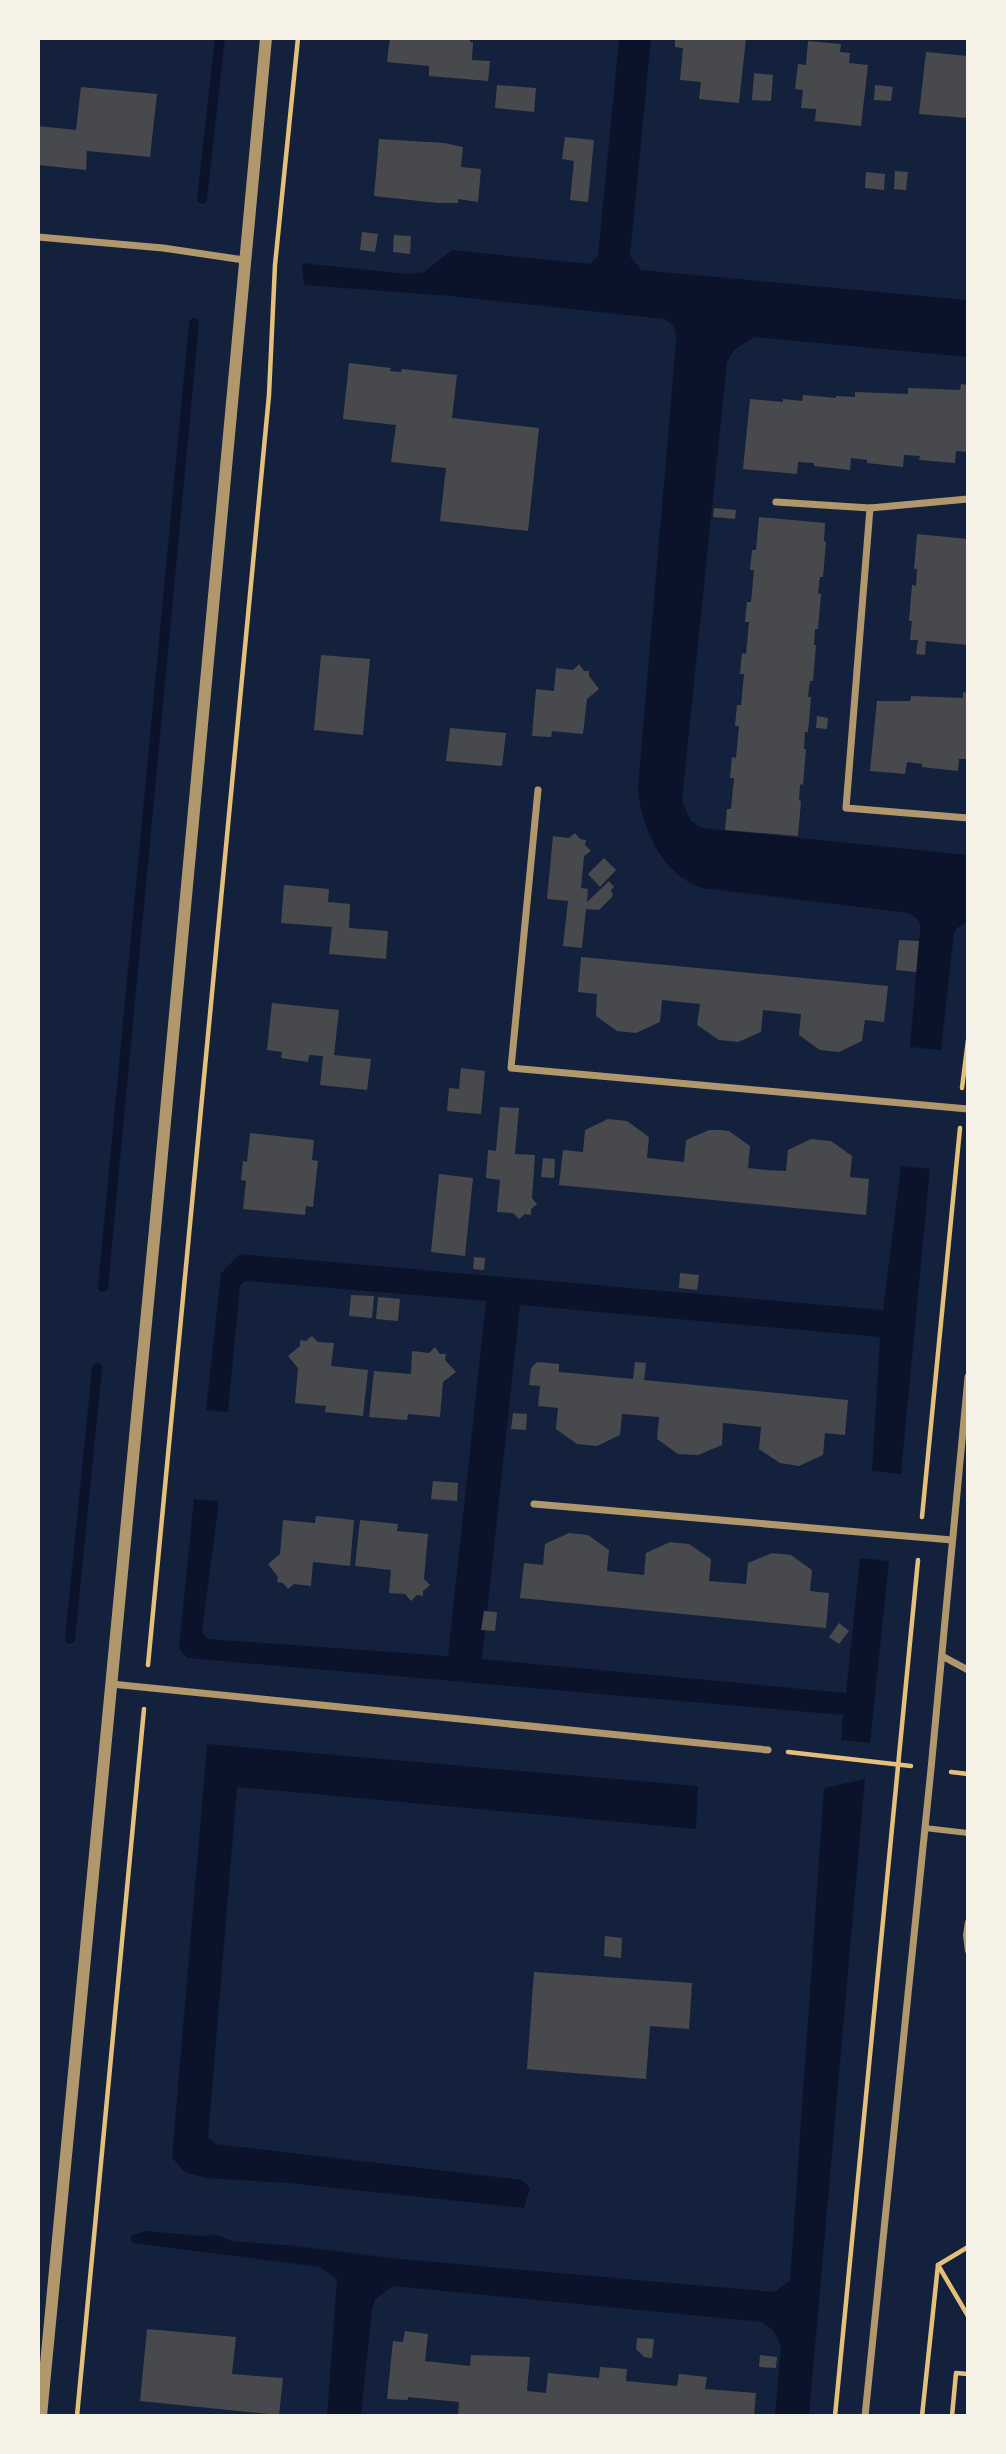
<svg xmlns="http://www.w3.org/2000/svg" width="1006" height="2454" font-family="Commissioner,sans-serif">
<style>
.water{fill:#0b132b}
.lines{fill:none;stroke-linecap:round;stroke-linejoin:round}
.stream{stroke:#0b132b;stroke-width:10}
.building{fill:#48494c}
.path{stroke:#e5c07b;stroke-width:4.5}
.pedestrian{stroke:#b1986c;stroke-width:6}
.minor{stroke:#b1986c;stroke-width:7}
.tertiary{stroke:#b1986c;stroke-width:12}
</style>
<rect width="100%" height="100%" fill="#14213d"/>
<g class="water">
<path d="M619,39H651L630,256L641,270L967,300V357L754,337L734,350L727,362L682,800L690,820L702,828L967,855V922L957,928L954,933L941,1050L910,1047L920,931C921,920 917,918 908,913L702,888C662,875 640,826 638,787L676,342C676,330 675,324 664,319L450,296L304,285L302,263L408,274L424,272L452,250L590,264L598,256Z"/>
<path d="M901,1166L930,1169L901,1474L872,1471L880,1337L520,1305L482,1659L846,1693L860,1558L889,1561L870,1743L841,1740L843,1715L187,1658L179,1648L194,1499L219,1501L202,1632L208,1639L448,1656L486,1301L245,1281L240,1286L228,1412L206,1410L221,1273L240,1254L883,1310Z"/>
<path d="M207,1744L698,1786L696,1829L237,1787L208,2138L216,2144L522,2180L530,2188L524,2208L288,2183L205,2178L185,2172L172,2158Z"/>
<path d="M865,1779L809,2415H775L781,2346L773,2330L762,2322L393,2286L375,2299L372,2310L361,2415H327L337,2279L320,2267L132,2243L131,2236L146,2231L203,2236L215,2234L231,2241L297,2246L390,2258L774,2292L790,2281L824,1788Z"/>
</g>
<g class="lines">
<g class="stream">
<path d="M202,199L220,38"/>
<path d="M103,1287L194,323"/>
<path d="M70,1639L97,1368"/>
</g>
</g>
<g class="building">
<path d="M390,38H470V42H473L472,60L490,61L488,81L429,76V66L387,62Z"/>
<path d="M675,38H746L739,103L699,99L701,82L680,80L683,48L675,47Z"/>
<path d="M808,41L841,44L840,52L850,53L849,63L868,65L861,126L815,121L816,109L801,108L803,90L795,89L798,64L806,65Z"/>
<path d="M926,52L968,56V118L919,114Z"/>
<path d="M754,73L773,75L771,101L752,100Z"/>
<path d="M497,85L536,88L534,112L495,108Z"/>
<path d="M875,85L893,87L891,101L874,100Z"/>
<path d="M81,87L157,94L150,157L87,151L86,170L38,165V126L76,130Z"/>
<path d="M565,137L594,140L588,202L570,200L574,161L562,159Z"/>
<path d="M379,139L444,143L463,147L461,167L481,169L478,202L458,199V203H438L374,196Z"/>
<path d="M895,171L908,172L906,190L894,189Z"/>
<path d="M866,172L885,174L884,190L865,188Z"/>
<path d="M362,232L378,234L375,252L360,250Z"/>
<path d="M394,235L411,236L410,254L393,252Z"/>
<path d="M349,363L391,368L390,371L401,372L402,369L457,375L452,418L539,428L528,531L440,521L446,468L391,462L396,425L343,419Z"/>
<path d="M961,384L968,385V452L956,451L955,463L919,460L920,456L904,455L903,467L867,463V460L851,458L850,470L814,466V463L798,462L797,474L743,469L750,399L783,402V399L802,401L803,395L836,398V396L855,397V392L908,394V388L960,390Z"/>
<path d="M714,508L736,510L735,519L713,517Z"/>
<path d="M759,517L825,523L824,541L826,542L823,577H820L818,593L821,594L818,629H815L814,645H816L813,681H810L808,697H811L808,732H805L804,749H806L803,785L800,784L799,800L801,801L798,836L725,830L727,809H731L734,778H730L732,757L736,758L739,726H735L737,705H741L744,674H740L742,653L746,654L749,622H745L747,602H751L754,570H750L752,550H756Z"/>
<path d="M917,534L968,539V645L926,641L925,655L916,654L918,640H910L912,621H909L912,585L916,586L917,569H914Z"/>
<path d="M321,655L370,659L363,735L314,730Z"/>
<path d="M579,664L584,671H589V676L599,689L587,699L583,734L552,731L551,737L532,736L536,689L554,691L556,668L573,670Z"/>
<path d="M963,692L968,693V759H959L958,771L922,767V764L907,762L905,774L870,771L877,701H910L911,696L963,698Z"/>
<path d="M817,716L828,718L827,729L816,728Z"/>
<path d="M450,728L506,733L502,766L446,761Z"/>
<path d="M575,833L580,839L586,840L585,845L591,851L584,856L581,888L588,889L587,902L609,881L614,887L611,890L613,896L599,910L586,909L582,948L563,946L568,901L547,899L553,836L569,838Z"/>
<path d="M604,858L616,870L600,887L588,874Z"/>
<path d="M284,885L329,889L328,902L350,904L349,928L388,931L386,959L329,954L332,927L281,923Z"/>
<path d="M899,940L919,941L916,972L896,970Z"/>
<path d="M581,957L888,986L884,1022L865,1020L862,1041L839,1052L820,1050L799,1035L801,1014L763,1010L761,1032L738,1042L719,1040L697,1025L700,1004L662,1000L660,1022L636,1033L617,1031L596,1016L597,994L578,992Z"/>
<path d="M272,1003L339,1010L334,1055L371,1059L367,1090L320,1085L323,1056L309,1055L308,1062L281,1058L282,1052L267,1050Z"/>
<path d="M461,1068L485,1071L481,1114L447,1111L449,1088L459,1089Z"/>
<path d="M500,1107L519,1108L515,1154L535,1155L532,1198L537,1204L531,1209V1215L525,1214L519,1219L513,1213L497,1212L500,1180L486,1178L488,1150L496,1151Z"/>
<path d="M608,1119L627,1121L649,1137L647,1158L684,1162L686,1140L709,1130H721L729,1131L750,1146L748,1168L767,1170L786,1171L788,1150L811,1139L831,1141L852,1156L850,1177L869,1179L866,1215L559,1185L563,1150L583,1152L585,1130Z"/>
<path d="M250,1133L314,1140L312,1160L318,1161L313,1207L306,1206L305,1215L243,1209L246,1181L241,1180L243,1161L247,1162Z"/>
<path d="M543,1158L555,1159L554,1178L541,1177Z"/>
<path d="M439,1174L473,1178L465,1256L431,1252Z"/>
<path d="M474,1257L485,1258L484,1270L473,1269Z"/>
<path d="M680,1273L699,1275L697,1290L679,1288Z"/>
<path d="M351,1295L374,1296L372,1318L349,1316Z"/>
<path d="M378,1297L400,1299L398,1321L376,1319Z"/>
<path d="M312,1336L318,1342L334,1343L331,1366L368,1370L363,1416L325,1412L326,1406L295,1403L298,1368L288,1356L300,1346V1340L306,1341Z"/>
<path d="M435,1347L440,1354H446L445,1360L456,1372L443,1382L440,1417L408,1414L407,1420L369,1417L374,1371L411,1374L412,1351L429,1353Z"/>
<path d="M537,1362L559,1364V1372L633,1379L635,1362L646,1363L644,1380L848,1400L845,1435L825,1433L823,1455L799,1466L780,1463L759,1449L761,1427L723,1423L722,1445L698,1455L678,1454L657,1439L659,1417L622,1414L620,1435L597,1446L577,1444L556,1429L558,1408L538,1406L540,1386L529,1385L531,1368Z"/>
<path d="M513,1413L527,1414L526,1430L511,1429Z"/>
<path d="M433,1481L458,1483L457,1501L431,1499Z"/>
<path d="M316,1516L354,1520L350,1566L313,1562L311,1586L294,1584L288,1589L283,1583L277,1582L278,1577L268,1564L280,1554L283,1520L315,1523Z"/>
<path d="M360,1520L398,1524L397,1531L428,1534L424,1579L430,1585L423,1591V1596L417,1595L411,1601L405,1594L389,1593L391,1570L355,1566Z"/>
<path d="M569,1533L588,1535L609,1550L607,1571L644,1575L646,1553L670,1542L679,1543L689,1544L711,1559L709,1581L746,1584L748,1563L772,1553L791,1555L812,1570L810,1591L829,1593L826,1628L520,1598L524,1563L543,1565L545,1544Z"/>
<path d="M484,1611L497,1612L495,1631L481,1630Z"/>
<path d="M839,1623L849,1631L839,1644L829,1637Z"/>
<path d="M605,1936L622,1938L621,1958L604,1956Z"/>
<path d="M534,1972L692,1983L689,2029L650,2026L646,2079L527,2069Z"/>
<path d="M147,2329L236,2337L232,2374L283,2378L279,2415L140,2401Z"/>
<path d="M405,2331L428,2334L425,2361L470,2366L471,2355L530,2357L527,2391L546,2393L548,2373L599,2378L600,2367L627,2369L626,2381L677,2386L679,2374L707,2377L705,2389L756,2393L754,2416H458L459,2402L408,2397V2400L387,2399L393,2341L403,2342Z"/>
<path d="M637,2338L654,2339L652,2358L644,2357L636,2349Z"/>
<path d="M760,2355L777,2357L776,2368L759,2367Z"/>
</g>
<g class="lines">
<g class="path">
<path d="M962,1088L968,1040"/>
<path d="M922,1517L960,1128"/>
<path d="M148,1665L269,395L275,265L298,38"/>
<path d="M788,1752L911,1766"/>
<path d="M951,1772L968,1774"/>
<path d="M968,2247L938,2265L968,2316"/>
<path d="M77,2416L144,1709"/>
<path d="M835,2416L918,1560"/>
<path d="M922,2416L938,2265"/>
<path d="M952,2416L956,2373L968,2374"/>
</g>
<g class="pedestrian">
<path d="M925,1828L968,1833"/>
<path d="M968,1922L966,1935L968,1951"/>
</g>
<g class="minor">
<path d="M38,237L163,248L244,260"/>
<path d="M776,502L870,508L968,499"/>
<path d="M870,508L846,808L968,818"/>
<path d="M538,790L511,1068L968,1109"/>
<path d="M534,1504L952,1540"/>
<path d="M942,1656L968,1670"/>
<path d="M111,1684L768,1750"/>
<path d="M865,2416L931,1769L968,1377"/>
</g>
<path class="tertiary" d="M41,2416L155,1229L266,38"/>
</g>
<rect width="1006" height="2454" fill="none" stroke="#f6f1e7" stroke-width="80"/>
</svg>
